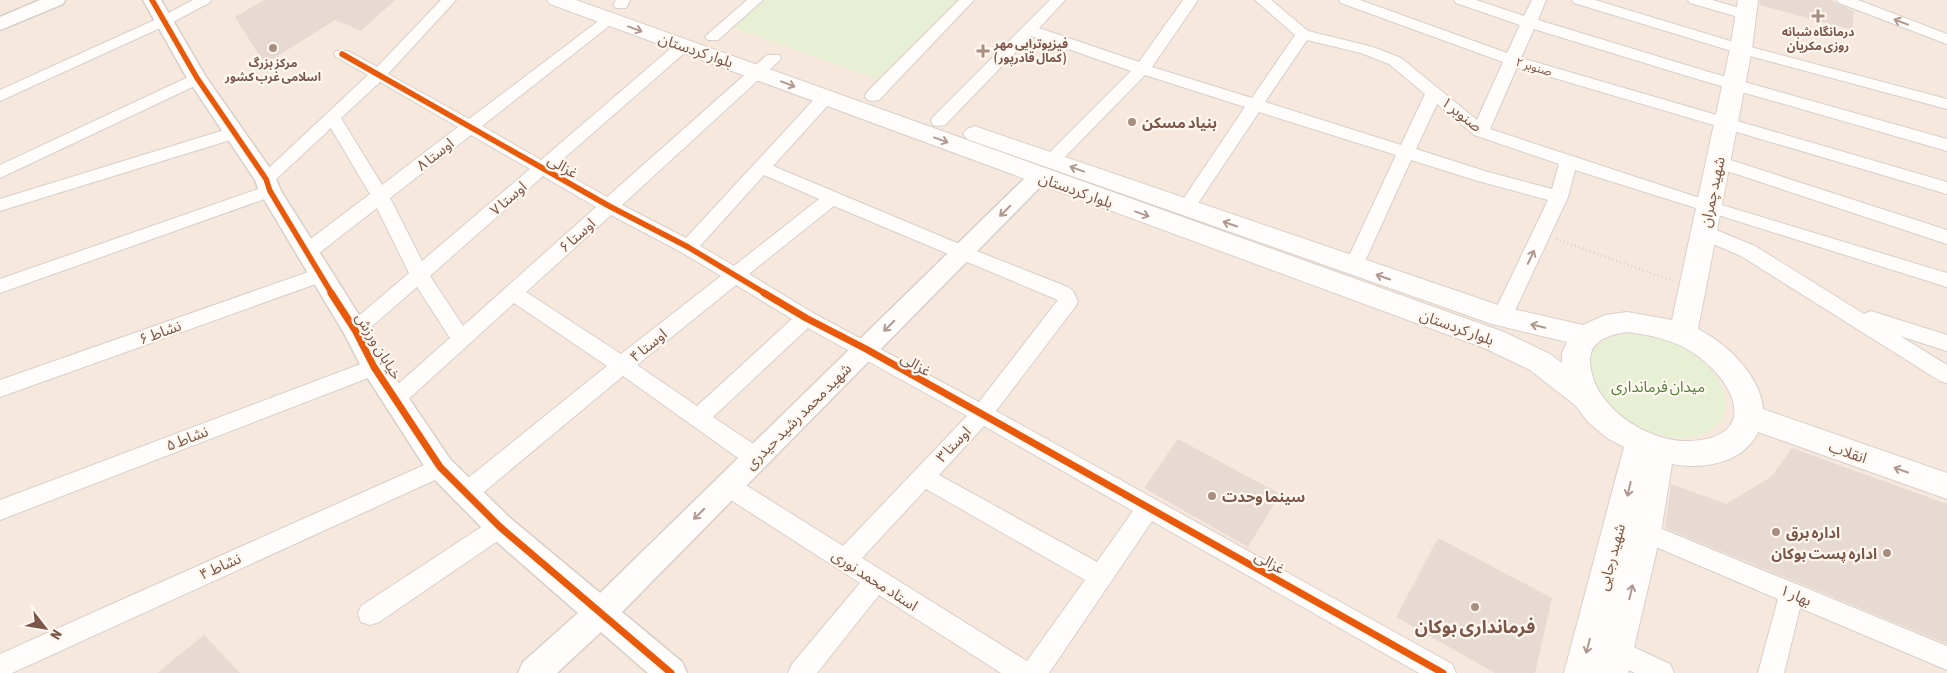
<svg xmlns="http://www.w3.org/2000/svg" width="1947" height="673" font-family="'Asap Condensed','Noto Sans Arabic',sans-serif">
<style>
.residential{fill:#f6e8dc}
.green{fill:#e7f0d5}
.building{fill:#e6dad3}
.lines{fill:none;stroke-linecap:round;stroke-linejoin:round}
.minor-casing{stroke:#d8cfc9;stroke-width:2}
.tertiary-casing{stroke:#d8cfc9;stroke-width:3}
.secondary-casing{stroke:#dad0ca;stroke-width:2}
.path{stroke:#dcd1cd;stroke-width:2.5;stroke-dasharray:1 3;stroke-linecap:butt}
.minor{fill:#fefdfc;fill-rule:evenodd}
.tertiary{fill:#fefdfc;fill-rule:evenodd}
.secondary{fill:#fefdfc;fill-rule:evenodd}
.cycleway-far1-casing{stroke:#fff8f0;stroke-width:8}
.cycleway-casing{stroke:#fff8f0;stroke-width:10}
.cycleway-far1{stroke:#e8590c;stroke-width:5.5}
.cycleway{stroke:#e8590c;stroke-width:7}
.oneway{stroke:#b09990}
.poi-dot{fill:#a88d81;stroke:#fff8f0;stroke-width:2}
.labels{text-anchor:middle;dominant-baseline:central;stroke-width:4.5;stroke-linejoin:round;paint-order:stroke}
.far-poi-label{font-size:12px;font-weight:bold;fill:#7c5648;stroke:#fff8f0}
.far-street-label{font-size:12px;fill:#7c5648;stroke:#fff8f0}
.street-label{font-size:15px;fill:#7c5648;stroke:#fff8f0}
.poi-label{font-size:15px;font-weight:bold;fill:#7c5648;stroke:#fff8f0;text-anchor:start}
.park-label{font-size:15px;fill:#547d3c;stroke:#fff8f0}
.near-poi-label{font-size:18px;font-weight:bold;fill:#7c5648;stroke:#fff8f0}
</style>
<rect width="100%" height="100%" fill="#f9f3ec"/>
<rect class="residential" x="0" y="0" width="1947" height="673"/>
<g class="green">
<path d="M764,0H957L877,79L732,27Z"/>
<path d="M1633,333C1656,336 1678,342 1697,356C1729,382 1744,425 1692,437C1665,443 1620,422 1603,401C1599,395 1597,386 1594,380C1579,347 1605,337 1633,333Z"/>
</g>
<g class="building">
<path d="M264,0H395L361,31L335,20L265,64L235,17Z"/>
<path d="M1760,0H1830L1854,11L1852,30L1759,5Z"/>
<path d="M1178,439L1280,494L1248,547L1144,488Z"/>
<path d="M1792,448L1947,504V644L1665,528L1671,484L1726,504L1771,477Z"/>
<path d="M1438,538L1552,598L1535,673H1495L1396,617Z"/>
<path d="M204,635L240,673H157Z"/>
</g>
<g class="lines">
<defs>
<g id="minor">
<path d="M193,0H211L209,3L169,24L0,101V90L159,18Z"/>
<path d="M441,0H456L388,74L469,119L605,16H615L618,19L482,126L541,160L677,43H689L691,46L689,49L554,167L607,197L767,55H779L781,58L779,61L622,205L686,238L819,94L825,93L831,94L833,98L831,102L773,166L969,248L1068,287L1073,291L1078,302L1075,307L996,411L1452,664L1456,673H1419L1152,521L1049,673H1001L879,595L817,673H788L792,664L860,583L720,493L717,486L720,479L728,476L736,479L843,546L967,416L808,328L713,417L764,451L767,458L764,465L756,467L748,465L623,376L473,501L465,504L457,501L454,494L457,487L607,366L514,303L403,404L396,407L389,404L386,398L389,392L450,338L417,287L362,335L355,338L348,335L345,330L348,325L409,273L377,208L314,257L307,259L300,257L298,252L300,247L370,194L331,128L272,183L266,185L260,183L257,179L368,75L336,57L334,54L336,51H348L377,67ZM380,82L458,127L382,185L341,118ZM471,135L530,169L422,261L390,198ZM764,175L819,199L734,266L700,246ZM543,176L596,207L463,326L430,276ZM834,206L1058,300L979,402L813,313L749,274ZM611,215L681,252L721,276L621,354L526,292ZM736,285L792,319L697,406L637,365ZM984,426L1133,511L1097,562L939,475ZM926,489L1085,580L1027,661L862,558Z"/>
<path d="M616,0H630L626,8H616L613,5Z"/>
<path d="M747,0H763L718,40H708L705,37L708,34Z"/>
<path d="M959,0H974L879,100L873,101L867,100L865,96L867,92Z"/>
<path d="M1050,0H1065L1039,28L1139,62L1183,0H1198L1152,67L1252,98L1295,35L1255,0H1271L1308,31L1373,47L1401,58L1477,120L1503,62L1341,3L1339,0H1360L1507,53L1520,25L1456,3L1454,0H1476L1524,16L1532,0H1546L1538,20L1709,72L1947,139V151L1697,79L1534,29L1521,58L1947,182V194L1517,67L1490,129L1715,203L1947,273V287L1575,170L1568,197L1512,317L1509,322L1502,325L1495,322L1492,317L1548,200L1478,181L1411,160L1360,272L1353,274L1346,272L1344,267L1396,155L1259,112L1192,212L1186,214L1180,212L1177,208L1180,204L1245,107L1145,75L1058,164L1052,166L1046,164L1043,160L1046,156L1131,71L1031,36L945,125L939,126L933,125L931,121L933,117ZM1307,40L1361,53L1389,64L1425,94L1401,145L1265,102ZM1437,104L1474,135L1559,164L1552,189L1488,172L1416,149Z"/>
<path d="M1572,0H1595L1747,46L1947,99V109L1735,52L1574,3Z"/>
<path d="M1688,0H1712L1750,11L1753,14L1750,17L1745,19L1690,3Z"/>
<path d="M1837,0H1858L1947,34V44L1839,3Z"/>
<path d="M197,73L203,74L205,78L203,82L0,178V165Z"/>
<path d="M234,127L240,129L242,133L240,137L0,211V199Z"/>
<path d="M1718,156L1947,230V244L1712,166L1709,162L1712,158Z"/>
<path d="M270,185L276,187L279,191L276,195L0,293V279Z"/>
<path d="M1704,225L1755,246L1864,314L1871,311L1947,335V351L1900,336L1947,365V383L1940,381L1741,256L1697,237L1695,232L1697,227Z"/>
<path d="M320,268L327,270L330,275L327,280L0,397V380Z"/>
<path d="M374,359L381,361L384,367L381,373L0,520V500Z"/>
<path d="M440,458L448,460L451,467L448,474L12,673H0V654Z"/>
<path d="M500,517L508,520L511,527L508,534L379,622L370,625L361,622L358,614L361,606L492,520Z"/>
<path d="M1645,522L1947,646V670L1800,608L1784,673H1758L1778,599L1637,539L1634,532L1637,525Z"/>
<path d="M1616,639L1670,664L1674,673H1635L1607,659L1604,651L1607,643Z"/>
</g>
<g id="tertiary">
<path d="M40,0H65L63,4L0,30V17Z"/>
<path d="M143,0H161L206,77L274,174L281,191L364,323L383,360L450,459L510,518L600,593L1031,172L1039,169L1047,172L1050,177L622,612L682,662L687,673H648L601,632L557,673H518L523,662L578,613L490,536L430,475L365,374L345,335L259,191L255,180L187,78Z"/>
</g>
<path id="secondary" d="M547,0H576L1504,332L1550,354L1562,363V353L1567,342L1492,324L967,139L963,134L967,129L975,126L983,129L1504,307L1583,325L1605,315L1627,312L1672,320L1730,49L1738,0H1758L1752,49L1698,329C1726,343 1761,376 1763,409L1947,473V499L1758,432C1744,463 1703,470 1672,464L1661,532L1628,673H1564L1624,447L1607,438L1588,422L1576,406L1530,370L1484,348L550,4ZM1627,332C1651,335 1675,340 1695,354C1735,381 1761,438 1690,441C1648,443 1591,406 1590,361C1590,340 1609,335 1627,332Z"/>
</defs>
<use href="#minor" class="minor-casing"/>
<use href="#tertiary" class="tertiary-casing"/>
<use href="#secondary" class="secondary-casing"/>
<path class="path" d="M1556,239L1673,281"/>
<use href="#minor" class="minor"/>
<use href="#tertiary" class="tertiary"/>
<use href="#secondary" class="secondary"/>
<defs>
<g id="cycleway-far1">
<path d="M152,0L197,78L266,179L270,191L332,294"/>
<path d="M342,54L609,206L688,247L766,294"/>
</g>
<g id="cycleway">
<path d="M331,293L355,330L374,367L440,467L500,527L671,673"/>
<path d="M764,293L806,318L866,349L1443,673"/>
</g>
</defs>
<use href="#cycleway-far1" class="cycleway-far1-casing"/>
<use href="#cycleway" class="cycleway-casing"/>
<use href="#cycleway-far1" class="cycleway-far1"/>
<use href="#cycleway" class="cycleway"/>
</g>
<defs><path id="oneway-shaft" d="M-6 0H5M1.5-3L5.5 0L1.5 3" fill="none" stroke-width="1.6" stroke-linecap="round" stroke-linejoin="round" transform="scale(1.25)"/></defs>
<g class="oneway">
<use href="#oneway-shaft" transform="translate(1901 22) rotate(-159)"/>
<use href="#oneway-shaft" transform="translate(635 29) rotate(20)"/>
<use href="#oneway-shaft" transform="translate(788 84) rotate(21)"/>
<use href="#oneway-shaft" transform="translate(941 140) rotate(20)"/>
<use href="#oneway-shaft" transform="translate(1077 169) rotate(-160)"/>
<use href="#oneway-shaft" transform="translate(1005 211) rotate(135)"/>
<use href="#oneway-shaft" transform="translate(1142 214) rotate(20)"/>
<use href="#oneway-shaft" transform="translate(1230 224) rotate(-161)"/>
<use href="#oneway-shaft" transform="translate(1531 257) rotate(-65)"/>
<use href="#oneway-shaft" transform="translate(1383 277) rotate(-161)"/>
<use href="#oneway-shaft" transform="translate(889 326) rotate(135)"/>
<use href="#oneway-shaft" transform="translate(1538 326) rotate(-167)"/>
<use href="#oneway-shaft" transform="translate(1901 470) rotate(-161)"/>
<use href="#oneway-shaft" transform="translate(1629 489) rotate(103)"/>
<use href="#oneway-shaft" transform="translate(699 514) rotate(135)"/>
<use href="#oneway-shaft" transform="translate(1631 592) rotate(-77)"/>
<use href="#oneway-shaft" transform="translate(1588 646) rotate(105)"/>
</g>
<g class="poi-dot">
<path d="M1815.5 8.5h5v5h5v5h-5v5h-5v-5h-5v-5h5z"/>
<circle cx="273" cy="48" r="5"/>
<path d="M980.5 43.5h5v5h5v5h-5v5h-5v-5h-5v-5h5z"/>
<circle cx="1132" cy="122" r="5"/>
<circle cx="1212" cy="496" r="5"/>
<circle cx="1776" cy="532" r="5"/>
<circle cx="1887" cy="553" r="5"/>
<circle cx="1475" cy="607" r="5"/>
</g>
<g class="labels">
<g class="far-poi-label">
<text x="1818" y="32">درمانگاه شبانه<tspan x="1818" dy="14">روزی مکریان</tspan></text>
<text x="994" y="44" text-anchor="start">فیزیوتراپی مهر<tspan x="994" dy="14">( کمال قادرپور )</tspan></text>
<text x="273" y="63">مرکز بزرگ<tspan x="273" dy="14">اسلامی غرب کشور</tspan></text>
</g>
<g class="far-street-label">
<text transform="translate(1534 67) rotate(17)">صنوبر ۲</text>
</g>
<g class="street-label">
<text transform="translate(696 50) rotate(19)">بلوار کردستان</text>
<text transform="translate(1462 114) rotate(38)">صنوبر ۱</text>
<text transform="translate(435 154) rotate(-38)">اوستا ۸</text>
<text transform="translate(563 166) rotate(30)">غزالی</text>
<text transform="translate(1076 190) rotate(20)">بلوار کردستان</text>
<text transform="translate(1712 192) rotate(-78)">شهید چمران</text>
<text transform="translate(508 198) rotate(-41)">اوستا ۷</text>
<text transform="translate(577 235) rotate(-42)">اوستا ۶</text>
<text transform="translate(1457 327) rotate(20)">بلوار کردستان</text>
<text transform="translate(160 332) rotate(-20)">نشاط ۶</text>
<text transform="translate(648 345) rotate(-39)">اوستا ۴</text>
<text transform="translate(379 346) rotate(59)">خیابان ورزش</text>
<text transform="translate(916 364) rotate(30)">غزالی</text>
<text transform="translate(798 416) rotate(-45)">شهید محمد رشید حیدری</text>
<text transform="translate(187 438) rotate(-21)">نشاط ۵</text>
<text transform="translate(953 444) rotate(-46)">اوستا ۳</text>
<text transform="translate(1848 452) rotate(19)">انقلاب</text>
<text transform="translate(1611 557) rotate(-75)">شهید رجایی</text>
<text transform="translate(1270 562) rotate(29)">غزالی</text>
<text transform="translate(220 566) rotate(-24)">نشاط ۴</text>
<text transform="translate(875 580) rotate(33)">استاد محمد نوری</text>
<text transform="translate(1796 595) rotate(23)">بهار ۱</text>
</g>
<g class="poi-label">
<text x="1142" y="122">بنیاد مسکن</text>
<text x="1222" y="496">سینما وحدت</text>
<text x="1786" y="532">اداره برق</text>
<text x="1877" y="553" text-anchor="end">اداره پست بوکان</text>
</g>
<g class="park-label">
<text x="1658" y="386">میدان فرمانداری</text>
</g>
<g class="near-poi-label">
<text x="1475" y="626">فرمانداری بوکان</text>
</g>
</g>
<g transform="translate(45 628) rotate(121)" stroke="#fff8f0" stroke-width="4" paint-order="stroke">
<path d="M0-4L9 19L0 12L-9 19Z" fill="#7c5648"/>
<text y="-8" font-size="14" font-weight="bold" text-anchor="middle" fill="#7c5648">N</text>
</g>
</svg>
